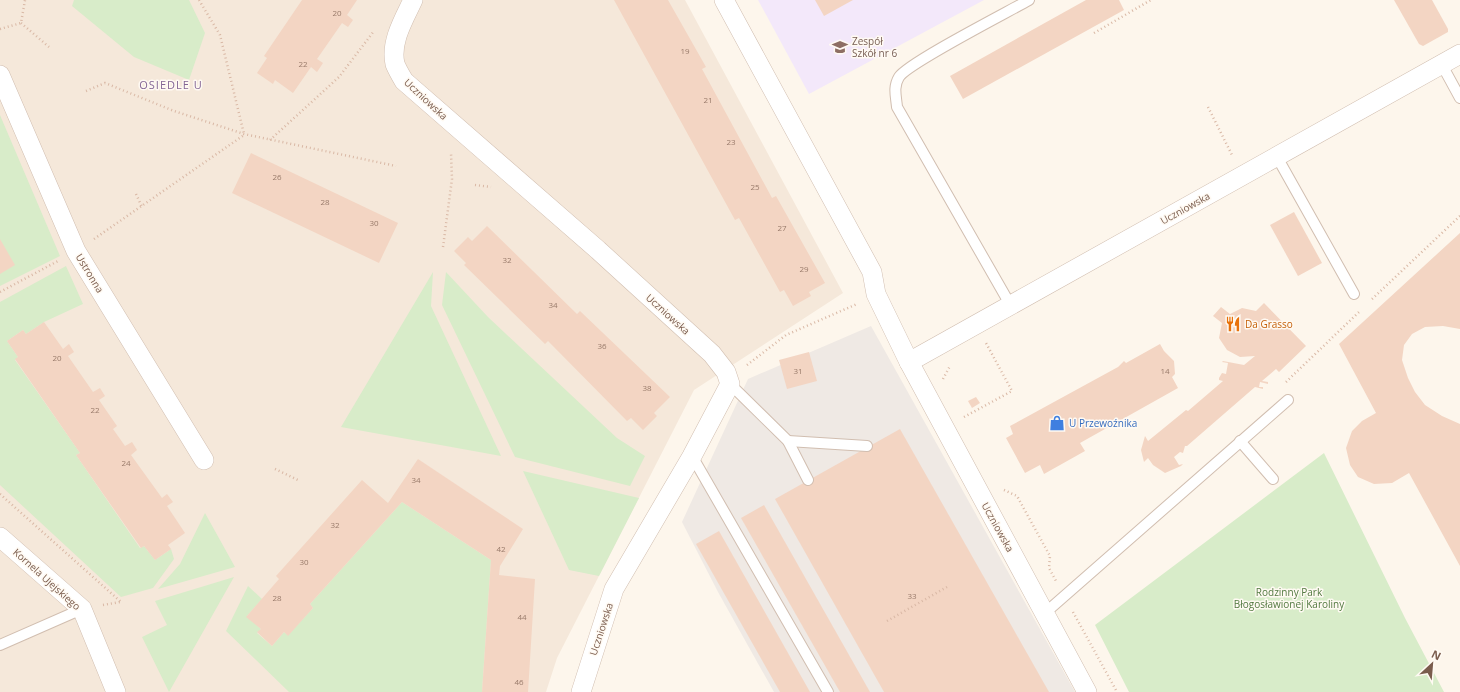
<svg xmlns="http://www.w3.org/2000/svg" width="1460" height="692" font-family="'Open Sans',sans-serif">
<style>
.residential{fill:#f5e8da}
.industrial{fill:#efe9e4}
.education{fill:#f3e8fa}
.green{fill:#d8ecc9}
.building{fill:#f3d5c3}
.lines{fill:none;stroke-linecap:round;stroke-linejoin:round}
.lane-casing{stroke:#d1beb0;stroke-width:12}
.street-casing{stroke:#d1beb0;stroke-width:20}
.path{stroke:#d9b8a5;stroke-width:2.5;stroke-dasharray:1 3;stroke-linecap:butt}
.lane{stroke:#fff;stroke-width:10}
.street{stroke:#fff;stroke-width:19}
.labels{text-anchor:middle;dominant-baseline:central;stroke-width:3;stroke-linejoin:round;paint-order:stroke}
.number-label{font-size:8px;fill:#987a6a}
.education-label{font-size:10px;fill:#785e54;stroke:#fffaf3;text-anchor:start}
.street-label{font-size:10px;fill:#7a5c4d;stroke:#fffaf3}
.food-label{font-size:10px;fill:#c56008;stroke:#fffaf3;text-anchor:start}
.shop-label{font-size:10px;fill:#366cbe;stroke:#fffaf3;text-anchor:start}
.park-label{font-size:10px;fill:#537a41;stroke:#fffaf3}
.neighbourhood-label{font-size:11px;letter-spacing:1px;fill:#846695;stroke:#fffaf3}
</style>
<rect width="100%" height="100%" fill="#fdf6ec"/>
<path class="residential" d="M0,0H685L843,293L694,390L557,658L546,692H0Z"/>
<path class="industrial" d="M871,326L1075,692H774L718,592L682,522L748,379Z"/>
<path class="education" d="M758,0H984L809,94Z"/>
<g class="green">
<path d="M74,0H189L205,33L189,80L134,57L72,6Z"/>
<path d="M0,115L60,256L0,286Z"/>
<path d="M66,266L83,304L44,322L26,334L23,330L7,341L18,357L15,360L80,453L76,455L140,548L144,546L155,560L171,549L174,559L153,588L121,597L0,485V302Z"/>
<path d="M433,272L431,306L501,456L341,427Z"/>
<path d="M446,272L488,317L617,438L645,456L630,486L515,457L442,305Z"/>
<path d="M1324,453L1405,618L1444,692H1129L1095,625Z"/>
<path d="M523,471L639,498L599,576L569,570Z"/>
<path d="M402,502L491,560L482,692H289L226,631L248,586L262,599L247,616L261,629L257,633L272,646L284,632L288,635L313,608L310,604Z"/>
<path d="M205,513L235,567L158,589L180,564Z"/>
<path d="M234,577L169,692L142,637L167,625L155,601Z"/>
</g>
<g class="building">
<path d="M302,0H357L347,15L353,20L348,27L342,23L317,59L323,63L317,72L311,67L293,93L275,80L273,84L257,73L267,58L264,56Z"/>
<path d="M614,0H668L706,67L702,69L772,198L776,196L825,283L809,292L811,296L793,306L784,290L780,292L739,218L735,220Z"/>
<path d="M815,0H853L824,16Z"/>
<path d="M1086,0H1119L1124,10L963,99L950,76Z"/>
<path d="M1394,0H1432L1448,29V32L1423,46L1419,44Z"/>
<path d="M251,153L398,223L379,263L232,193Z"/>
<path d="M1294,212L1322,263L1298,276L1270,225Z"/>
<path d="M487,226L577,314L580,311L670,397L654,413L657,416L643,430L631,418L627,421L548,341L545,344L464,265L466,263L454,251L468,237L472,241Z"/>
<path d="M1460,233V329L1443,326L1425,327L1412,334L1404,345L1402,360L1408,378L1415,392L1425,405L1442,416L1460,424V566L1409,473L1392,483L1374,484L1358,477L1350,465L1346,448L1352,431L1362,421L1376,413L1339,344Z"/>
<path d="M0,239L15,265L0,274Z"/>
<path d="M1264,303L1306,346L1279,372L1276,369L1262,381L1268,382V384L1260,382L1259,387H1263V389L1255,387L1187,446H1185L1183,453L1180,452L1174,457L1179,465L1183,464L1181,466L1165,473L1153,465L1148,458L1144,462L1141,450L1145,436L1148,441L1186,410L1188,411L1223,381L1219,380V378L1222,373L1226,374L1228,363L1222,362L1223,361L1244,365L1255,356L1240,357L1227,350L1219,338L1222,323L1213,316L1221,307L1230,314L1242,308L1256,311Z"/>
<path d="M44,322L63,349L69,344L74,352L68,356L93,392L100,388L105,396L99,400L117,426L113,429L125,446L132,442L137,450L131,455L162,498L167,494L173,502L167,506L185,533L168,545L171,549L155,560L144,546L141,548L76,455L80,453L15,359L18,357L7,341L23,330L26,334Z"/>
<path d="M1160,344L1164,351L1174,361L1175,374L1172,377L1178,388L1080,443L1085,451L1044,474L1040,465L1025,473L1006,438L1013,434L1010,426L1118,367L1124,361L1126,363Z"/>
<path d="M809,352L817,381L787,389L779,360Z"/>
<path d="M976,397L980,403L972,408L968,401Z"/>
<path d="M900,429L1049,692H884L775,499Z"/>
<path d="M418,459L523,529L500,566L499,575L535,579L528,692H482L491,560L402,502L310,604L313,608L288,636L284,632L272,646L257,632L261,629L246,617L279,579L276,576L362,480L388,503Z"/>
<path d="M764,505L870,692H840L741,518Z"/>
<path d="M719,531L810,692H780L696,544Z"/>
</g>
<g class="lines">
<defs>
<g id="lane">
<path d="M1442,65L1460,98"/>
<path d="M1277,157L1354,294"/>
<path d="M1011,306L897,107C896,96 893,87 899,77C908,63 1008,12 1029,0"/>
<path d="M730,384L788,441L808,480"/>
<path d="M788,441L867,446"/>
<path d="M1240,441L1273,479"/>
<path d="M692,456L828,692"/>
<path d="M1045,613L1288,400"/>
<path d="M0,645L82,609"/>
</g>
<g id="street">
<path d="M413,0C404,19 390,42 395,64C397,69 401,76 404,81L598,250L712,354L726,372L730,384L692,456L614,589L581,692"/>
<path d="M724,0L872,272L876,294L909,362L1087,692"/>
<path d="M0,75L76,251L204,460"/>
<path d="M909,362L1460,54"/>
<path d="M0,537L82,609L116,692"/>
</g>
</defs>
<use href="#lane" class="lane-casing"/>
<use href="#street" class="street-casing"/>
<g class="path">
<path d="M199,0L220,35L244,134"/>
<path d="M21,23L49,47"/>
<path d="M0,29L21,23L25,0"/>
<path d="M1094,33L1151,0"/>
<path d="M86,91L105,83L174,111L244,134L396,166"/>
<path d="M1208,107L1233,157"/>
<path d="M270,140L339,77L374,31"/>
<path d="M475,185L491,187"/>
<path d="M136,194L142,207"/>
<path d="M94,239L244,135"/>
<path d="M443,247L452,179L451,153"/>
<path d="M0,292L58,261"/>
<path d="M1372,299L1460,216"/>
<path d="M747,365L786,335L857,304"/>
<path d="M943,379L950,366"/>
<path d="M1286,382L1360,311"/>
<path d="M964,417L1012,391L986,343"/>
<path d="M275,469L298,480"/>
<path d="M1004,490L1017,496L1050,556L1049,568L1056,581"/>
<path d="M0,494L121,602"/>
<path d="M103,605L120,602"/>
<path d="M1073,612L1117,692"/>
<path d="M887,621L947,587"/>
</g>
<use href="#lane" class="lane"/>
<use href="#street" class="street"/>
</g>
<defs>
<symbol id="school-bare" viewBox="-9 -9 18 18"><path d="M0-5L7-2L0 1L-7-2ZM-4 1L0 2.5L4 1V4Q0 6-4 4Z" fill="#8d6e63" stroke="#fffaf3" stroke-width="2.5" paint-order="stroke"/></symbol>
<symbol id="restaurant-bare" viewBox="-9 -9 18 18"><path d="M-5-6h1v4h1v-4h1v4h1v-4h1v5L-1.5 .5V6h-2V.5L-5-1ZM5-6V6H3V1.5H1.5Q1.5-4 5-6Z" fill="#e8710a" stroke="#fffaf3" stroke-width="2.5" paint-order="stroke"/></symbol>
<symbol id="shop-bare" viewBox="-9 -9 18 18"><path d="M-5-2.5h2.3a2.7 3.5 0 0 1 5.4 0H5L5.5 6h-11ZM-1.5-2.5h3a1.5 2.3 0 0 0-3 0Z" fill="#3f7fe0" stroke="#fffaf3" stroke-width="2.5" paint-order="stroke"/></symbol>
</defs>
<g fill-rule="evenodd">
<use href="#school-bare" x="829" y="36" width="22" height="22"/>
<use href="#restaurant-bare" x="1222" y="313" width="22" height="22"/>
<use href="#shop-bare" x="1046" y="412" width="22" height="22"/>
</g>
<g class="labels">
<g class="number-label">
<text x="337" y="12">20</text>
<text x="685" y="50">19</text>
<text x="303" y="63">22</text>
<text x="708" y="99">21</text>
<text x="731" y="141">23</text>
<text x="277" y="176">26</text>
<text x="755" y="186">25</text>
<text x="325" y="201">28</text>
<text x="374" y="222">30</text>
<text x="782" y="227">27</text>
<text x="507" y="259">32</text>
<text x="804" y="268">29</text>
<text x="553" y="304">34</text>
<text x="602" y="345">36</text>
<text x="57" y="357">20</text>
<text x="798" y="370">31</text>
<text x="1165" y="370">14</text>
<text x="647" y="387">38</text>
<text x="95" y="409">22</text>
<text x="126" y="462">24</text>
<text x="416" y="479">34</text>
<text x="335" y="524">32</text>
<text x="501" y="548">42</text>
<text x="304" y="561">30</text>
<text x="912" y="595">33</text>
<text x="277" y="597">28</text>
<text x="522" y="616">44</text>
<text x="519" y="681">46</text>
</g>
<g class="education-label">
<text x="852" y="41">Zespół<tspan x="852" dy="12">Szkół nr 6</tspan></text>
</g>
<g class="street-label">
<text transform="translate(426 99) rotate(43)">Uczniowska</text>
<text transform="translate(1185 208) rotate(-29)">Uczniowska</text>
<text transform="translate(90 273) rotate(59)">Ustronna</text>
<text transform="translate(668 314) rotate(42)">Uczniowska</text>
<text transform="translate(998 527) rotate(61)">Uczniowska</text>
<text transform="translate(47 579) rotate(42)">Kornela Ujejskiego</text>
<text transform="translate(601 629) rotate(-72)">Uczniowska</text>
</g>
<g class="food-label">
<text x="1245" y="324">Da Grasso</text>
</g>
<g class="shop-label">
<text x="1069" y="423">U Przewoźnika</text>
</g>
<g class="park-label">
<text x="1289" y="592">Rodzinny Park<tspan x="1289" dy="12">Błogosławionej Karoliny</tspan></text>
</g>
<g class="neighbourhood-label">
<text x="171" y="84">OSIEDLE U</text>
</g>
</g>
<g transform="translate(1432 664) rotate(26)" stroke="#fffaf3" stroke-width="3" paint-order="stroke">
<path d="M0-3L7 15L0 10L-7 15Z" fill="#7a5c4d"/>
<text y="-6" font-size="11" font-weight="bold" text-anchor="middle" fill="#7a5c4d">N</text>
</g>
</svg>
